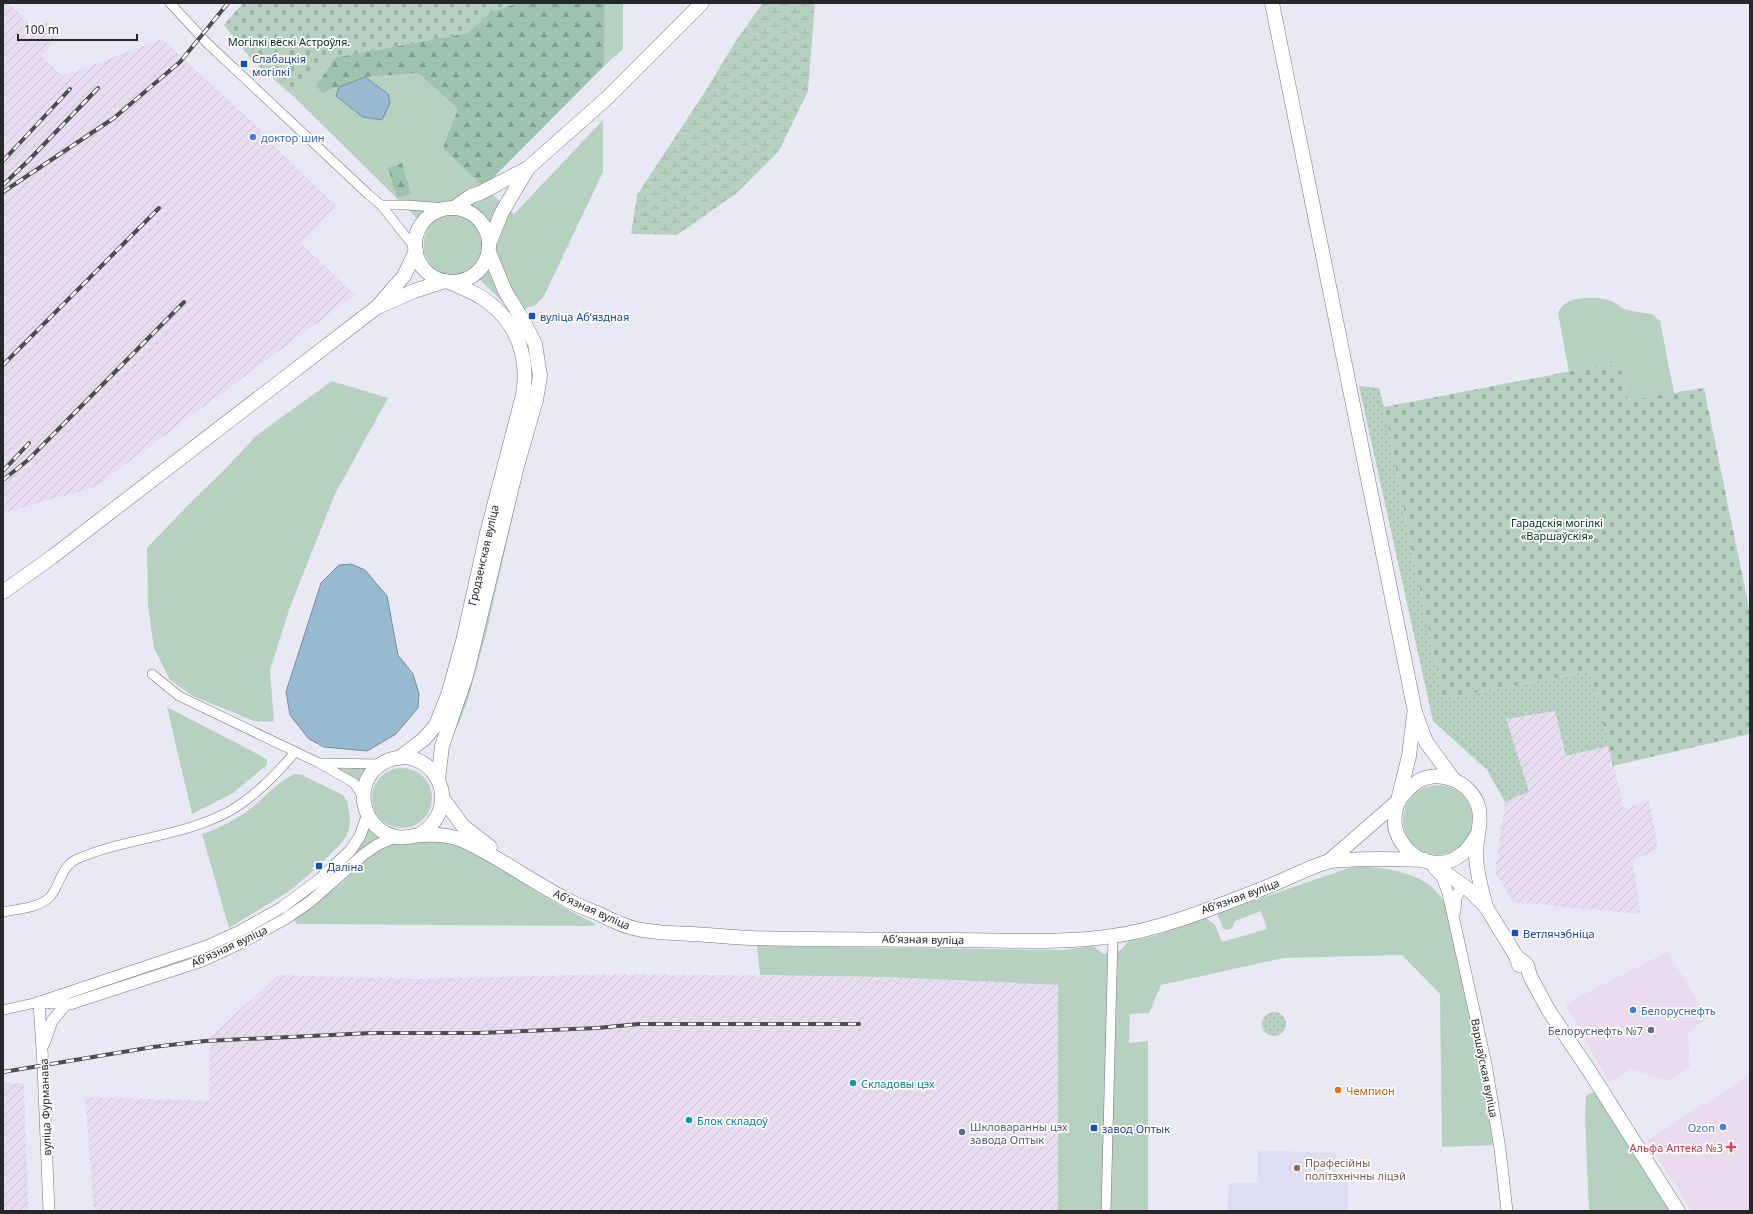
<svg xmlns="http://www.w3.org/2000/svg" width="1753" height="1214" font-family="'Noto Sans',sans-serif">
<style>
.commercial{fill:#eadbee}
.industrial{fill:url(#industrial-furrows)}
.built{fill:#dddef1}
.grass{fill:#b7d1c1}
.forest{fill:url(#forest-firs)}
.wetland{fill:url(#wetland-marsh)}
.cemetery{fill:url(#cemetery-stones)}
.park{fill:url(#park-dots)}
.water{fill:#97bad0;stroke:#758e9e}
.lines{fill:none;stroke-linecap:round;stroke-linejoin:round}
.minor-casing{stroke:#757580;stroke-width:10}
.tertiary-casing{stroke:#757580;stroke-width:12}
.primary-casing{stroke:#757580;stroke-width:15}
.trunk-casing{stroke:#757580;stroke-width:15}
.minor{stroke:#fff;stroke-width:9}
.tertiary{stroke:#fff;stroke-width:11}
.primary{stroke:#fff;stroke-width:14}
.trunk{stroke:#fff;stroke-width:14}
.rail-casing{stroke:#4c4d52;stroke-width:4}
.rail{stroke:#fff;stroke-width:2.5;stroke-dasharray:8;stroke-linecap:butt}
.transit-dot{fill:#1a4fb4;stroke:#fff;stroke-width:1.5}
.shop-dot{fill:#3f7fe0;stroke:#fff;stroke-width:1.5}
.service-dot{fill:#5c6f8a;stroke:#fff;stroke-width:1.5}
.culture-dot{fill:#0f9aa8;stroke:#fff;stroke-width:1.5}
.food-dot{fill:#e8710a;stroke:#fff;stroke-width:1.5}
.health-dot{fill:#e0444e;stroke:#fff;stroke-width:1.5}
.education-dot{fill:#8d6e63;stroke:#fff;stroke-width:1.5}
.labels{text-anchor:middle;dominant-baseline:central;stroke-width:3.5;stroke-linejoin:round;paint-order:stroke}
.park-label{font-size:11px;fill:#01331e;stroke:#fff}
.transit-label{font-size:11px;fill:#164399;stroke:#fff;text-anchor:start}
.shop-label{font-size:11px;fill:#366cbe;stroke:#fff;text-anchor:start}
.street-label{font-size:11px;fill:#26272b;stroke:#fff}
.service-label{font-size:11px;fill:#4e5e75;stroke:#fff;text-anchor:end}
.culture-label{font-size:11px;fill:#0d838f;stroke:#fff;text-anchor:start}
.food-label{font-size:11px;fill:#c56008;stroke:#fff;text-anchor:start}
.health-label{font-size:11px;fill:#be3a42;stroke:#fff;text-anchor:end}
.education-label{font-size:11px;fill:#785e54;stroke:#fff;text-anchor:start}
</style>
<defs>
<pattern id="industrial-furrows" width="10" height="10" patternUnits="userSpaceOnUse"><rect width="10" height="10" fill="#e7dcf0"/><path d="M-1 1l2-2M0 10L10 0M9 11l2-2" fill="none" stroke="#c6bdce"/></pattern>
<pattern id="forest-firs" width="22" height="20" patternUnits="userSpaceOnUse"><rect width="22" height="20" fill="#9ec3ae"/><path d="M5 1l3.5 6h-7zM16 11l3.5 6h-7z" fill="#819e8e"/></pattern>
<pattern id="wetland-marsh" width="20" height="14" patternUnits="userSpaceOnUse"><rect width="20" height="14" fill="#b7d1c1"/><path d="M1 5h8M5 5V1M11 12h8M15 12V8" fill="none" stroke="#9db3a6"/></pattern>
<pattern id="cemetery-stones" width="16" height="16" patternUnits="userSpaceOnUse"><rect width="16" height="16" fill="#b7d1c1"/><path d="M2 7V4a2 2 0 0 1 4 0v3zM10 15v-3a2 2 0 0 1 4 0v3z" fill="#9db3a6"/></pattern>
<pattern id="park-dots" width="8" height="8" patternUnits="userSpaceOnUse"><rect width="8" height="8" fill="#b7d1c1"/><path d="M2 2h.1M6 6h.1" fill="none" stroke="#9db3a6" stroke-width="1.8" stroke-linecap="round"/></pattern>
</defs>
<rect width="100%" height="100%" fill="#e9e9f5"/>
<g class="commercial">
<path d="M1667,952L1709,1017L1688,1032L1690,1067L1668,1081L1631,1069L1609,1082L1565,1004Z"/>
<path d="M1750,1075V1211H1692L1647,1140Z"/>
</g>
<g class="industrial">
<path d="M3,3H8L37,30L46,21L60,35L41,56L63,76L162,39L264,133L274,146L336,206L301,243L355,295L95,487L3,513Z"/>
<path d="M1555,711L1566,756L1609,746L1624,809L1649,800L1658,849L1633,861L1640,914L1513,902L1495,873L1505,802L1529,791L1506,719Z"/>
<path d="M618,974L889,977L1058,985V1211H94L85,1097L209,1101L210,1037L278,975L416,979Z"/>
<path d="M3,1083H24L28,1211H3Z"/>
</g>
<path class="built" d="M1258,1150L1336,1153V1182H1348V1211H1227L1229,1183H1258Z"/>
<g class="grass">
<path d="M605,3H623V49L604,66Z"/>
<path d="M336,57L316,86L322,93L339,87L336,96L363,117L388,94L365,77L418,73L458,109L484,187L514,214L603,120V172L543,298L535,305L522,310L509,308L469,269C441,287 412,258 428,229L294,97L323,60Z"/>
<path d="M1598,298L1612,301L1624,309L1633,311L1652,314L1660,321L1674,393L1628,400L1622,372L1608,364L1569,372L1558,313C1564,297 1583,298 1598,298Z"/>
<path d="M332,381L388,398L335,494L290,607L270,670L274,722L254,721L193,696L170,680L154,648L148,605L147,548L187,506L225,469L257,435Z"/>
<path d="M541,404L521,480L487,630L469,696L458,726L454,730L512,504Z"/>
<path d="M167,707L267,759V765L233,793L192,814Z"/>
<path d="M331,767L347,769L367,767L361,776L359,782L348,774Z"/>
<circle cx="402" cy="798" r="30"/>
<path d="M295,774L302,775L343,795C348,800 348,806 349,812C354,838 337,847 320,864L318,862L312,868L314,870L288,892L229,928L202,834C219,828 235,820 249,810C262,799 281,779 295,774Z"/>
<circle cx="1438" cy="820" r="35"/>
<path d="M369,825L383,837C364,845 352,859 336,873C319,888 301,902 282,915L280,914V912C310,894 361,861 369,825Z"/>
<path d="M433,838C465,838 508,874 535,891C555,903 575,914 596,924L594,926L297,924L294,919L343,882L369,855L387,845Z"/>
<path d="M1355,866C1386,868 1425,871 1443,900C1447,905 1448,914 1450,920L1498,1145L1442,1147L1440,994L1402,955L1283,958L1161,985L1149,1013L1130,1014L1129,1043L1148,1041V1211H1058V985L889,977L760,975L757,946L1063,950L1093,946L1103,954L1121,950L1129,941L1154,936L1206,918L1215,925L1222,942L1267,929L1261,911L1235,921L1232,928L1227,930L1223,928L1217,913Z"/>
<path d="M1595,1091L1671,1211H1589L1585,1118L1586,1096Z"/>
</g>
<g class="forest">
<path d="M464,3H605L604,66L484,187L443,148L458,109L418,73L365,77L322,93L316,86L336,57L468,33Z"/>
<path d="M402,163L411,194L397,198L388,168Z"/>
</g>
<path class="wetland" d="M763,3H815L808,91L779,151L737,193L677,235L631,234L637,195L706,90L737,39Z"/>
<g class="cemetery">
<path d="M243,3H518L490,13L468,33L323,60L294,97L251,59L224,25Z"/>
<path d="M1608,364L1622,372L1628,400L1704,388L1750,613V734L1613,766L1590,671L1443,699L1410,543L1384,407Z"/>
</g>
<g class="park">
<path d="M1359,386L1379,388L1384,407L1410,543L1443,699L1590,671L1609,746L1566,756L1555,711L1506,719L1529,791L1505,802L1487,770L1433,721Z"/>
<circle cx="1274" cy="1024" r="12"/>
</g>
<g class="water">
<path d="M365,77L388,94L390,103L382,120L363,117L336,96L339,87Z"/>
<path d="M351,564L365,570L387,596L398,655L413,674L419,694L418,708L396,734L367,751L324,747L309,739L290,715L286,692L321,583L339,565Z"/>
</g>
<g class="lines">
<defs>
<g id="minor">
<path d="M170,3L207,43L369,195L381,205L415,248"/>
<path d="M381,205H407L447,208"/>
<path d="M152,674L179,696L319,763L354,783L363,797"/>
<path d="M320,763L382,764"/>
<path d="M3,912C18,909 37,908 49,898C60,887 60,867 77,859C125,838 181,837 228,812C252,799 278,773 295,752"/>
<path d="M3,1010L39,1002"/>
<path d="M1106,1211L1113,936"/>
</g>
<g id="tertiary">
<path d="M1434,869L1442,877L1448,893L1486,1064L1500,1149L1507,1211"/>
<path d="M1455,911L1456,897L1460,890L1468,889"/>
<path d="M43,1001L207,946L238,932L281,908L320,879L350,851L360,836L367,816"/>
<path d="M39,1002L70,1004L202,961L243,942L285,919L311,901L364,854L377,845L395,837"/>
<path d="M39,1002L43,1066L49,1211"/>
<path d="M44,1044L52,1021L66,1004"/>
</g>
<g id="primary">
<path d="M1272,3L1415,712L1426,742L1454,780"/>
<path d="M399,758L424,739L436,725L449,692L464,637L487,533L523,395C529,359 518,324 488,302C477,293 462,288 449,282"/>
<path d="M438,780L442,746L466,676L517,466L536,400L540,376L535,344L524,322L505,291L489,252"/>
<path d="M1399,796L1409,756L1414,715"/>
<path d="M443,799L463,826L490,847"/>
<path d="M419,835C470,803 427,738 383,763C350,782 362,831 397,837C406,839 413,835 422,835C435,834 448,835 460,839C470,843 480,849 489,854C514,868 537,884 562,897C573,904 585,908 597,913C609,919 621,925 633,928C652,933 672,933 691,934C711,935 730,937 750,938C816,940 884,939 951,940C1004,940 1060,944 1113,936C1163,929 1220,905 1267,887C1287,879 1307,868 1327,862C1333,860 1340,860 1347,860C1373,858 1398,859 1424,860"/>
<path d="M1477,835C1473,842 1469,849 1462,854C1421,887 1364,822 1414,784C1437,766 1473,782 1479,809C1482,824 1476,839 1476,854C1476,872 1482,890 1486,907"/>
<path d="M1329,861L1398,801"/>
<path d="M1430,862L1468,889L1486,907L1516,956L1519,965"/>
<path d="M1516,956L1527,965L1530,976L1549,1011L1590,1072L1678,1211"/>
</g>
<g id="trunk">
<path d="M454,208L471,196L480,193L528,168L607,98L702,3"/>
<circle cx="452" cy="245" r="37"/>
<path d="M489,244L502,212L528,168"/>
<path d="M380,306L414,291L445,281"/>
<path d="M3,592L52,557L377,307L404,276L416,251"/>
</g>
</defs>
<use href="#minor" class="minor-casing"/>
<use href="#tertiary" class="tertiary-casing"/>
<use href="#primary" class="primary-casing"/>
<use href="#trunk" class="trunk-casing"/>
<use href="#minor" class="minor"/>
<use href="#tertiary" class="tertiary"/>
<use href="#primary" class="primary"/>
<use href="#trunk" class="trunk"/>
<defs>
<g id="rail">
<path d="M3,161L70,89"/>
<path d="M3,185L29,160L98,88"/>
<path d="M3,192L114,118L180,62L228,3"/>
<path d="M3,365L159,208"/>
<path d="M3,471L29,443"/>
<path d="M3,480L28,460L184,302"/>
<path d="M3,1072L153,1047L205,1041L372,1033H479L597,1028L639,1024H859"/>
</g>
</defs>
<use href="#rail" class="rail-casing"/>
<use href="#rail" class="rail"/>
</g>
<g class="transit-dot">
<rect x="240" y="60" width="8" height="8" rx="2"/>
<rect x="528" y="312" width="8" height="8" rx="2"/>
<rect x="315" y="862" width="8" height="8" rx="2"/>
<rect x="1511" y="929" width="8" height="8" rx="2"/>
<rect x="1090" y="1124" width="8" height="8" rx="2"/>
</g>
<g class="shop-dot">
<circle cx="253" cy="137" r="4"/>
<circle cx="1633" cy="1010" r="4"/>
<circle cx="1723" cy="1127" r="4"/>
</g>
<g class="service-dot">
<circle cx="1651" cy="1030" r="4"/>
<circle cx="962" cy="1132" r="4"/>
</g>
<g class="culture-dot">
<circle cx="853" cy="1083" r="4"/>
<circle cx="689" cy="1120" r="4"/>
</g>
<circle class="food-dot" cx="1338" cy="1090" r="4"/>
<path class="health-dot" d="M1729 1141h4v4h4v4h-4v4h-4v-4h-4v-4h4z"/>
<circle class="education-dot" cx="1297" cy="1168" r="4"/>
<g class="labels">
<g class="park-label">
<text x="289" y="41">Могілкі вёскі Астроўля.</text>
<text x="1557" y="522">Гарадскія могілкі<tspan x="1557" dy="13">«Варшаўскія»</tspan></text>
</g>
<g class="transit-label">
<text x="252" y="58">Слабацкія<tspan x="252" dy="13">могілкі</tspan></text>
<text x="540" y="316">вуліца Абʼяздная</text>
<text x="327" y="866">Даліна</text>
<text x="1523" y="933">Ветлячэбніца</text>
<text x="1102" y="1128">завод Оптык</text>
</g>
<g class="shop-label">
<text x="261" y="137">доктор шин</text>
<text x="1641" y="1010">Белоруснефть</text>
<text x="1715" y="1127" text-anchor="end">Ozon</text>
</g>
<g class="street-label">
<text transform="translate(483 555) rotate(-77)">Гродзенская вуліца</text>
<text transform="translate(1240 896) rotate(-20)">Абʼязная вуліца</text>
<text transform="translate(592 909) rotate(24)">Абʼязная вуліца</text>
<text transform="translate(923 939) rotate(1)">Абʼязная вуліца</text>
<text transform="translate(229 946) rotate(-25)">Абʼязная вуліца</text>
<text transform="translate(1485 1068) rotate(79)">Варшаўская вуліца</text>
<text transform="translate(45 1107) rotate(-92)">вуліца Фурманава</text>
</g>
<g class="service-label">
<text x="1643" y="1030">Белоруснефть №7</text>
<text x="970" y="1126" text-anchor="start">Шкловаранны цэх<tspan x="970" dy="13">завода Оптык</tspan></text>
</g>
<g class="culture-label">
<text x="861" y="1083">Складовы цэх</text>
<text x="697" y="1120">Блок складоў</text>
</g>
<g class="food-label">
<text x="1346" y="1090">Чемпион</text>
</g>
<g class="health-label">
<text x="1723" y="1147">Альфа Аптека №3</text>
</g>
<g class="education-label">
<text x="1305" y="1162">Прафесійны<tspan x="1305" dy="13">політэхнічны ліцэй</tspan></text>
</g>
</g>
<rect width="1753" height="1214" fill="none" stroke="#26272b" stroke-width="8"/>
<path d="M18 34v6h119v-6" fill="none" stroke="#26272b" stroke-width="2"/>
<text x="24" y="34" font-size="12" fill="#26272b" stroke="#ffffff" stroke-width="3" paint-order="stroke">100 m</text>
</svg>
